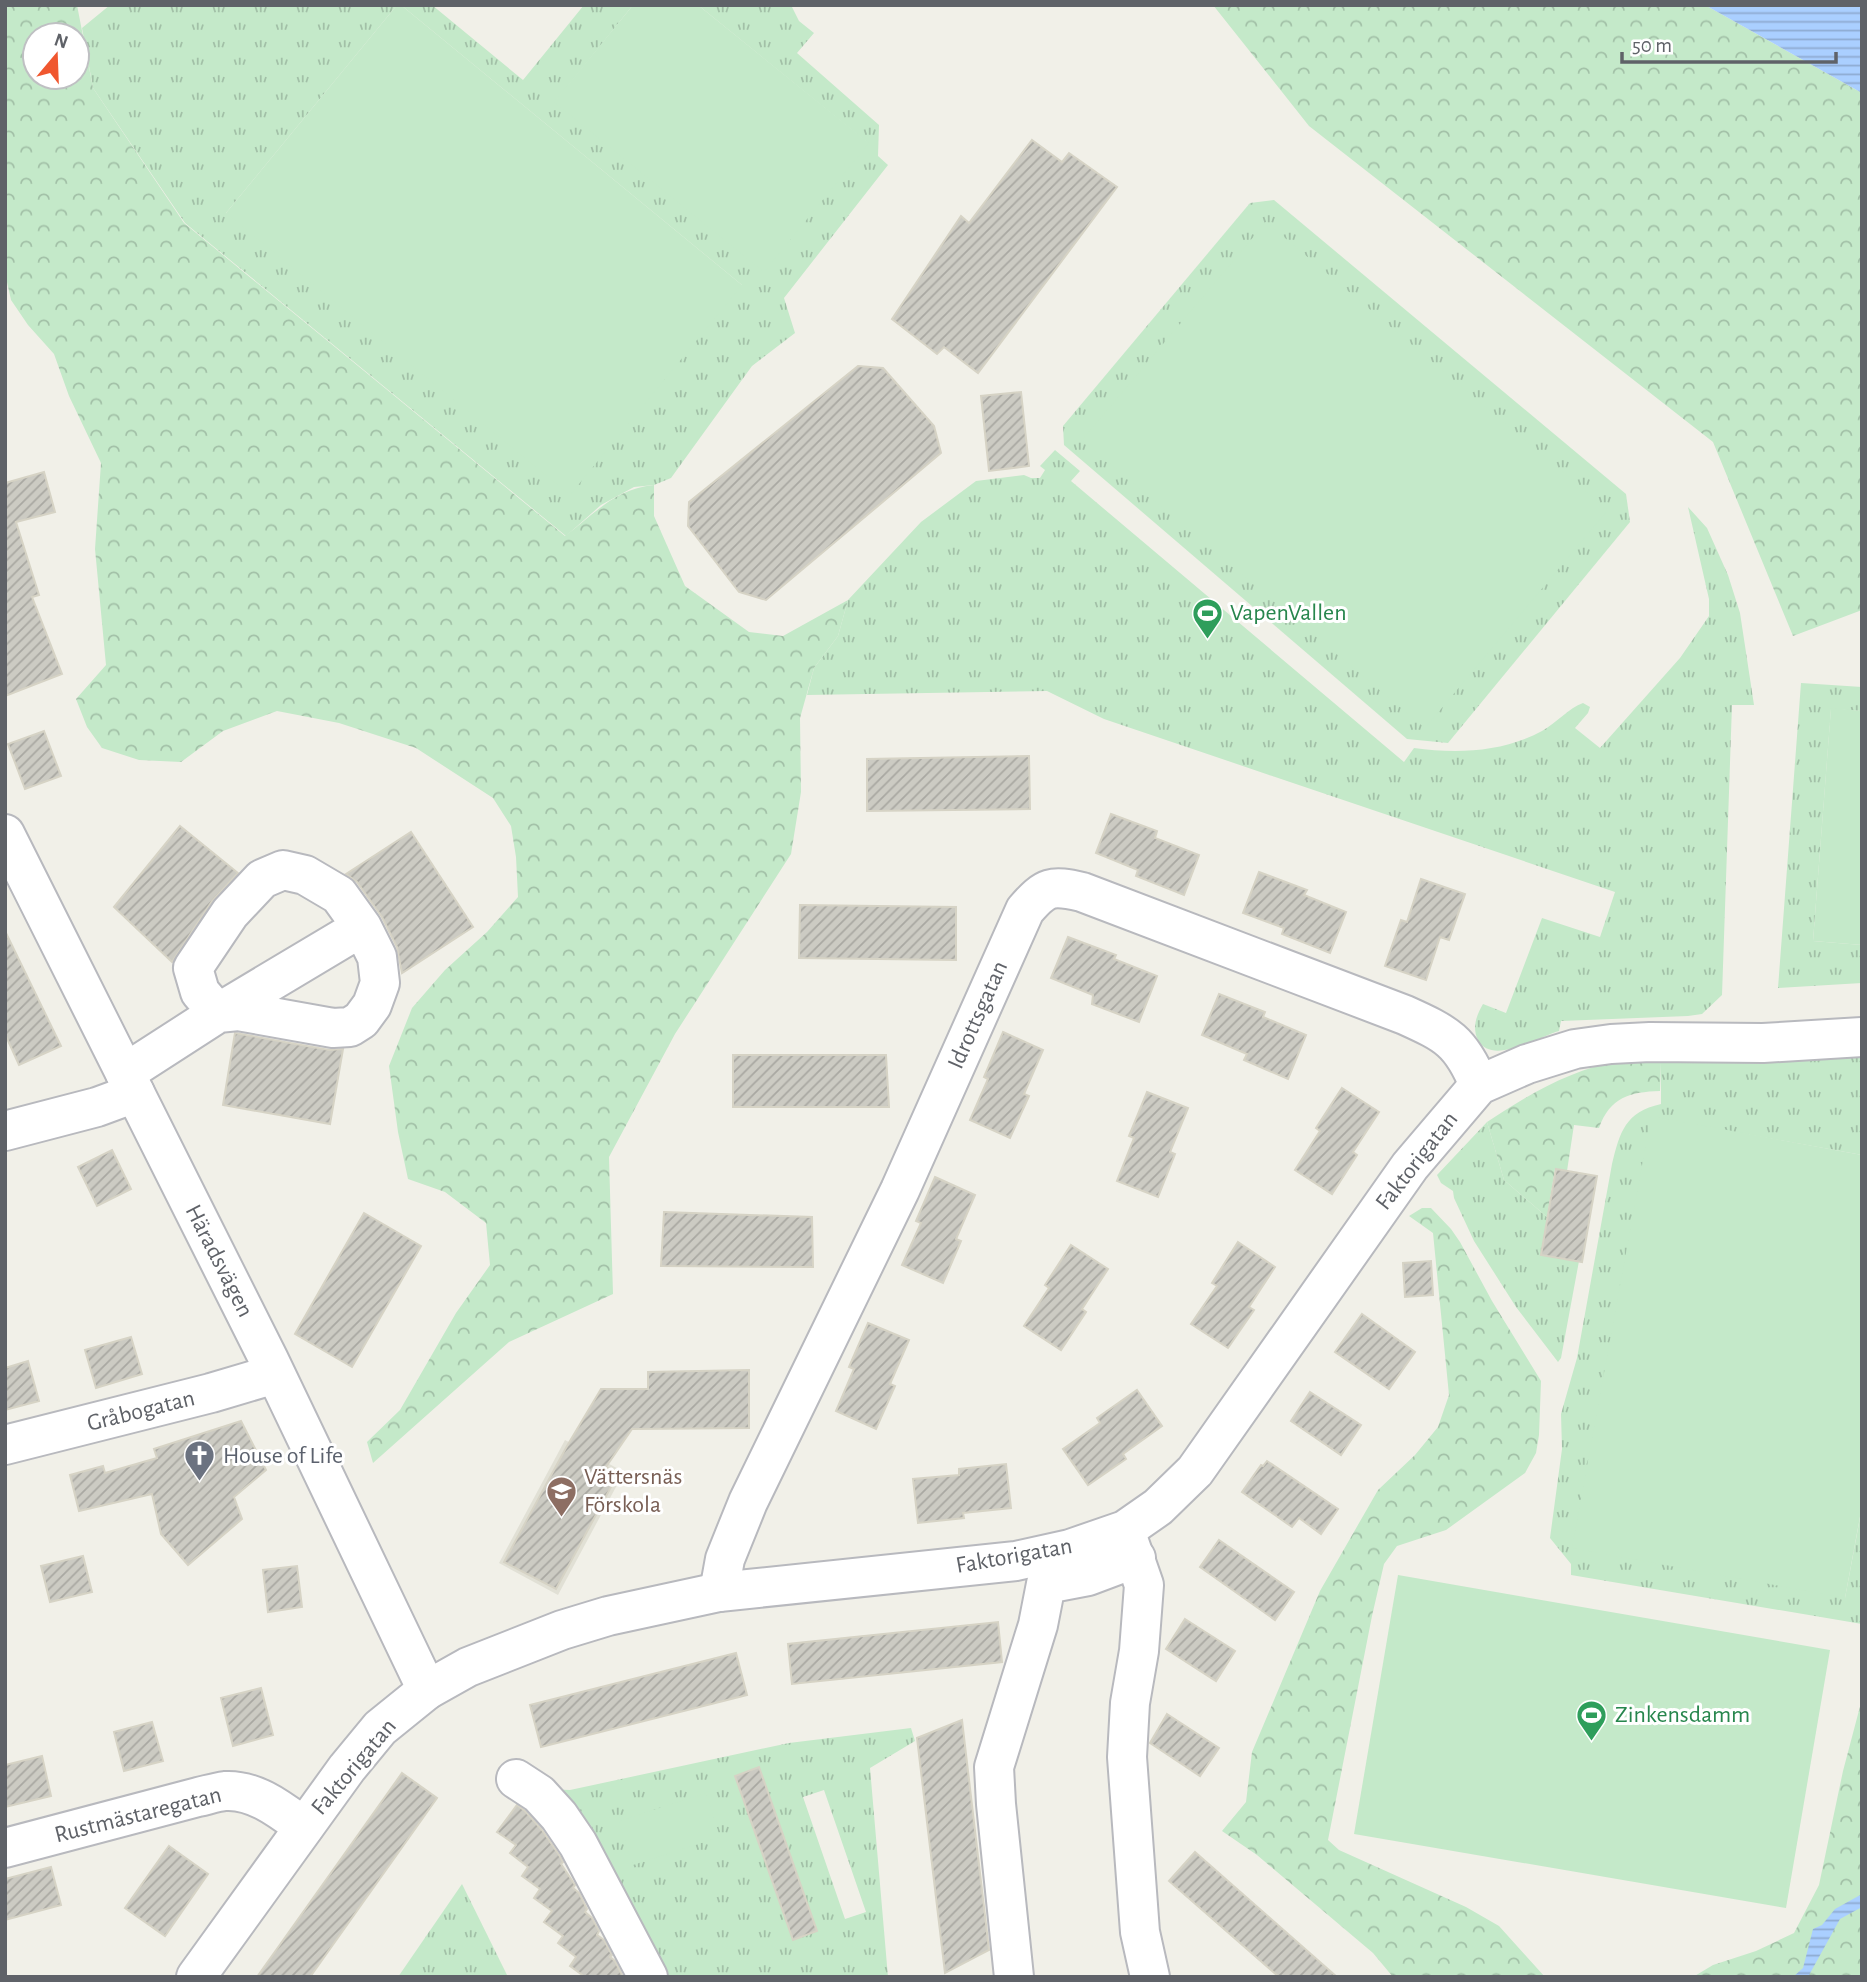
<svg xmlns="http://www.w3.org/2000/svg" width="1867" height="1982" font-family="'Alegreya Sans',sans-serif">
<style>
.education{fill:#e1e0d5}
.grass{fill:url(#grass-tufts);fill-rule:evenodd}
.forest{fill:url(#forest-crowns);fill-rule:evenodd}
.green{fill:#c4e9c9}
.water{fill:url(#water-rules)}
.building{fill:url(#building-hatch);stroke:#d6d3c5;stroke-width:2}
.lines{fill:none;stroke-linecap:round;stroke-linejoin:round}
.minor-casing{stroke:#b8b9be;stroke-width:42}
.minor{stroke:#fff;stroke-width:38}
.labels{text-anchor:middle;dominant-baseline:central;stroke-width:6;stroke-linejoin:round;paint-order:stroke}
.leisure-label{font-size:24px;fill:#27864d;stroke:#fff;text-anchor:start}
.street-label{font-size:24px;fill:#5f6268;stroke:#fff}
.worship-label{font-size:24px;fill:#5b616d;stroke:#fff;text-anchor:start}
.education-label{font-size:24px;fill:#785e54;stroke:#fff;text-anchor:start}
</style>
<defs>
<pattern id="grass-tufts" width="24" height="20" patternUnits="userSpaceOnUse" patternTransform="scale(1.75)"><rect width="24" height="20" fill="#c4e9c9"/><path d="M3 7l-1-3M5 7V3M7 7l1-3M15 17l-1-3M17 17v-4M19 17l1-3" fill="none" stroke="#a2c0a7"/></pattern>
<pattern id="forest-crowns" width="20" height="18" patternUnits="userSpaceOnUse" patternTransform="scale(1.75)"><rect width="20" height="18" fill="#c4e9c9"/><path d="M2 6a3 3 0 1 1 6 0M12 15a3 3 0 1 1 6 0" fill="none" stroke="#a2c0a7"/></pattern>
<pattern id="water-rules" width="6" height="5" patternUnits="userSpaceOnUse" patternTransform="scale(1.75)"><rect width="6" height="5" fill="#aacfff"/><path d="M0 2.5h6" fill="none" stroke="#8eabd2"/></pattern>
<pattern id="building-hatch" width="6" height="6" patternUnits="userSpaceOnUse" patternTransform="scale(1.75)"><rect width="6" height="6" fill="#cccbc3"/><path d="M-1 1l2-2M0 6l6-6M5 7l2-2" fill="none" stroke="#a9a8a2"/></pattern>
</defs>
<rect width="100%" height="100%" fill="#f1f0e8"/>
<path class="education" d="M565,1440L624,1472L558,1595L499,1563Z"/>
<g class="grass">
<path d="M110,5H397L226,213L742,285L401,5H432L523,80L584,5H633L555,102L868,143L698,5H791L799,21L814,33L797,53L879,125L878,156L888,165L784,298L795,333L752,366L671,478L654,485L634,487L601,505L566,536L185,223L93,88L82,28Z"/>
<path d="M1274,200L1626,494L1630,522L1448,743L1407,739L1064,445L1063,426L1250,203Z"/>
<path d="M1055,450L1080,471L1071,481L1404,762L1414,748C1458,754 1503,752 1542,731C1556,723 1569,708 1583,703L1590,707L1588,713L1575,728L1600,748L1680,658L1709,616V599L1688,507L1707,528L1728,575L1740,613L1754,705H1732L1722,995L1702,1014L1688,1016L1561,1021L1559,1031C1538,1037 1492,1066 1478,1040C1472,1028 1476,1016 1483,1004L1506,1013L1542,918L1600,937L1615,892L1104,719L1047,691L807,695L814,668L838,636L848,600L921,522L976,481L1024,475L1031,478H1040L1045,470L1040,466Z"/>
<path d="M1801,683L1862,687V711L1831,709L1813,941L1862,945V983L1778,988Z"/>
<path d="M1862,1053V1155L1651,1117L1845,1598L1862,1507V1624L1571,1575V1564L1550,1538L1562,1449L1561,1414L1577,1358L1612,1164C1620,1132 1625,1112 1661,1104V1062Z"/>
<path d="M1487,1122L1504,1180L1547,1217L1542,1253L1579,1261L1561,1358L1558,1362L1516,1307L1474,1241L1454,1198L1453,1191L1441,1183L1437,1175Z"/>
<path d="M911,1728L915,1741L870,1768L888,1977H657L545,1789L570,1790L789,1743ZM759,1767L817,1931L794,1940ZM824,1790L866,1912L845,1919L803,1797Z"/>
<path d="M462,1884L508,1977H398Z"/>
</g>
<g class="forest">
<path d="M5,5H77L93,88L184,223L565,536C596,513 614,489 654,485V516L685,586L749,632L783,636L848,600L838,636L814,668L800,718L801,792L791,854L675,1034L609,1157L613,1294L509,1342L373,1463L367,1442L400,1410L456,1313L490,1265L486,1223L445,1192L408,1179L398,1132L389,1066L412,1008L445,970L487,932L518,897L516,857L511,826L493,798L416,748L339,723L277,711L223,731L181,762L139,760L102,748L87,727L76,699L106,665L95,549L101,463L69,396L54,354L28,325L11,300L5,273ZM35,35H77V77H35Z"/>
<path d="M1213,5H1705L1862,93V610L1793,636L1713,442L1309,126Z"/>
<path d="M1620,1061L1661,1062L1660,1091C1630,1092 1610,1097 1599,1128L1574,1125L1567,1171L1555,1169L1547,1217L1504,1180L1487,1122C1528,1095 1571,1069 1620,1061Z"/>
<path d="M1422,1208H1431L1451,1229L1460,1242L1492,1301L1541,1381L1539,1435L1536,1453L1525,1473L1446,1530L1397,1546L1384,1564L1372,1616L1328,1840L1339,1850L1466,1907L1499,1926L1545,1977H1393L1373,1953L1257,1855L1222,1831L1246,1802L1252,1752L1320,1591L1378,1490L1415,1455L1438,1427L1449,1395L1433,1233L1409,1216Z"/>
<path d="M1862,1699V1977H1693L1713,1965L1756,1951L1794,1933L1819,1885L1843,1771Z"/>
</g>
<g class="green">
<path d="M397,5H401L742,285L570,495L226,213Z"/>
<path d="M633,5H698L869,143L764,272L554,102Z"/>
<path d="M1266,222L1608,510L1425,728L1082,440Z"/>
<path d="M1831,708L1862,711V945L1813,941Z"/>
<path d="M1651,1116L1862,1155V1506L1845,1598L1572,1548Z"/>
<path d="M1398,1575L1830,1650L1786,1908L1354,1834Z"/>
<path d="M706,1793L720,1837L633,1865L619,1821Z"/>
</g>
<g class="water">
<path d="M1705,5H1862V93Z"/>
<path d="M1862,1894V1907L1840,1919L1808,1977H1793L1803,1968L1813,1929L1822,1925L1835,1909Z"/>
</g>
<g class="building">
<path d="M1032,140L1062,162L1069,153L1117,187L978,373L944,347L937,354L892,319L961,216L969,223Z"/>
<path d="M858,366L883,368L934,426L941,453L766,600L739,592L688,526L689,502Z"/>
<path d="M1021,392L1029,466L989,471L981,396Z"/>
<path d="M44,472L55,512L16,522L39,595L32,597L62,674L5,696V483Z"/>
<path d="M44,731L61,776L25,789L8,744Z"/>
<path d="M1029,756L1030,809L867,811V759Z"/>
<path d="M1111,814L1157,831L1155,838L1199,855L1184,895L1136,876L1138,870L1096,853Z"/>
<path d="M180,826L238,873L212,901L172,962L114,907Z"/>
<path d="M411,832L473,927L402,973L397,947L382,917L357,882L346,874Z"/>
<path d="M1259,872L1307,890L1304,895L1346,912L1330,953L1282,934L1284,928L1243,913Z"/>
<path d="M1421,879L1465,894L1449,940L1440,937L1426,980L1385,966L1401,920L1407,922Z"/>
<path d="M800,905L956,907V960L799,958Z"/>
<path d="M5,931L61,1046L19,1065L5,1034Z"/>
<path d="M1068,937L1116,955L1114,959L1157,976L1139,1022L1092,1004L1093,995L1051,978Z"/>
<path d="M1219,994L1265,1012L1263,1017L1306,1035L1288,1079L1244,1060L1247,1054L1202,1035Z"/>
<path d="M1003,1032L1043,1050L1024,1094L1029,1096L1010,1138L970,1120L988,1079L984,1077Z"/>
<path d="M235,1033L329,1050L343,1049L330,1124L223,1105Z"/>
<path d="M733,1055H886L889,1107H733Z"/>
<path d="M1342,1088L1379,1112L1353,1152L1357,1155L1332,1194L1295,1170L1320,1131L1316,1128Z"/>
<path d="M1147,1092L1188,1108L1170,1152L1175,1154L1158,1197L1117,1181L1134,1138L1129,1136Z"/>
<path d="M112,1150L131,1189L97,1206L78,1167Z"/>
<path d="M1556,1169L1597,1176L1582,1262L1541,1255Z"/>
<path d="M935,1177L975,1195L956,1239L961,1241L943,1283L902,1265L921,1223L916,1221Z"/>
<path d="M664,1212L812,1217L813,1267L661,1266Z"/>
<path d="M364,1213L421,1246L352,1367L295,1334Z"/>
<path d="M1238,1242L1275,1267L1249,1307L1254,1310L1228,1348L1191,1324L1217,1286L1212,1283Z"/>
<path d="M1071,1245L1108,1269L1082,1309L1086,1312L1061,1350L1024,1326L1049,1288L1045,1285Z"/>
<path d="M1431,1261L1433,1295L1405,1297L1403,1263Z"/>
<path d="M1362,1314L1415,1352L1389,1389L1335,1352Z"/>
<path d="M868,1323L909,1340L890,1384L895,1386L876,1429L836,1411L854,1369L849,1367Z"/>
<path d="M131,1337L142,1374L96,1388L85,1350Z"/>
<path d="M28,1361L39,1401L5,1410V1368Z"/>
<path d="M749,1370V1428L632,1429L606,1467L618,1474L556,1589L504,1562L567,1446L601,1389H648V1372Z"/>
<path d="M1137,1390L1162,1426L1123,1454L1126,1459L1088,1485L1063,1449L1100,1423L1097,1418Z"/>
<path d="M1310,1392L1361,1425L1341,1455L1291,1421Z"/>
<path d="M241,1421L266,1470L234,1497L242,1519L188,1565L161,1534L152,1494L79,1511L70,1475L103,1466L105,1473L157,1458L154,1449Z"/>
<path d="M1267,1461L1338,1509L1321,1534L1299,1518L1292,1527L1242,1492L1261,1465L1263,1466Z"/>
<path d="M1006,1464L1011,1508L963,1513L964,1518L918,1523L913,1479L959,1475V1469Z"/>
<path d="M1219,1540L1294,1592L1275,1620L1200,1567Z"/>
<path d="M83,1556L92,1592L50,1602L41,1566Z"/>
<path d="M297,1566L302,1607L268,1612L263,1570Z"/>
<path d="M1185,1619L1235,1651L1216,1681L1166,1649Z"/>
<path d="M998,1622L1002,1662L792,1684L788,1644Z"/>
<path d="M736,1653L747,1695L541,1747L530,1705Z"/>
<path d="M261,1688L273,1735L233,1746L221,1698Z"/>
<path d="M1167,1714L1219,1748L1200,1776L1150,1743Z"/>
<path d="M962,1720L989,1950L945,1973L917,1738Z"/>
<path d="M152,1722L163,1761L124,1771L114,1732Z"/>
<path d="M42,1756L51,1796L5,1807V1765Z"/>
<path d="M759,1767L817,1931L793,1940L735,1776Z"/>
<path d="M402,1773L437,1798L310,1977H257Z"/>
<path d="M517,1805L525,1811L542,1830L559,1855L563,1862L561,1864L575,1885L573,1888L579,1893L587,1909L585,1912L592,1918L599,1931L597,1935L604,1940L612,1955L610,1957L615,1961L623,1977H585L570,1966L576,1957L558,1943L563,1936L544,1922L552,1911L534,1898L540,1889L522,1876L528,1867L510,1853L516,1845L497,1832Z"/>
<path d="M169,1846L208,1874L165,1936L125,1908Z"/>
<path d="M1195,1852L1337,1977H1279L1169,1881Z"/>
<path d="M51,1867L61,1905L5,1920V1879Z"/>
</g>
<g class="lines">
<defs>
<g id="minor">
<path d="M5,834L269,1360L427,1690"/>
<path d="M125,1073L218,1013L238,1011L333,1028L350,1027L361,1020L372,1005L380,983L377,957L362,927L339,895L305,875L283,870L262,879L230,913L193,968L200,992L218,1013L362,927"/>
<path d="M5,1131L97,1107L135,1093"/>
<path d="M5,1445L211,1393L275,1374"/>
<path d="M1127,1536L1144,1585L1139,1651L1130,1703L1127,1757L1140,1932L1150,1977"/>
<path d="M719,1592L725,1559L748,1502L900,1190L1025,910C1046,886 1051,885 1082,892L1405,1015C1447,1034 1461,1041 1479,1085"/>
<path d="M516,1779L539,1794L559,1816L578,1844L648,1977"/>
<path d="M5,1848L198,1797C207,1795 217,1792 225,1791C255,1789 282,1811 304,1827"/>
<path d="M196,1977L347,1768L380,1728L427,1690L468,1667L562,1630L608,1616L719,1592L1016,1561L1070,1549L1125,1530L1158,1507L1195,1471L1410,1166L1479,1085L1527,1064L1575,1049L1611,1044L1650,1042L1763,1043L1862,1037"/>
<path d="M1014,1977L996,1804L994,1767L1038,1625L1046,1584L1088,1576L1136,1558"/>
</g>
</defs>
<use href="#minor" class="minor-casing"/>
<use href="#minor" class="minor"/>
</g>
<defs>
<symbol id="stadium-pin" viewBox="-11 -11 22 30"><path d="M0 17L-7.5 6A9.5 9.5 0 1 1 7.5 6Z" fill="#2e9e5b" stroke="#fff"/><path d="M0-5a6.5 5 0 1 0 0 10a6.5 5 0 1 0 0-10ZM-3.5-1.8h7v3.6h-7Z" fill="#fff"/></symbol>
<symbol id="church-pin" viewBox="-11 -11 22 30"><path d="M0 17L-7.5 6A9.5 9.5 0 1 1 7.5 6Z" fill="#6b7280" stroke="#fff"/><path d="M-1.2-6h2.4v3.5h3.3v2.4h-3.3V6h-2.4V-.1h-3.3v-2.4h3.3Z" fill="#fff"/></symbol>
<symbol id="school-pin" viewBox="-11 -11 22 30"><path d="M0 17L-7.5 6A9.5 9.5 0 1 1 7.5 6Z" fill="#8d6e63" stroke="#fff"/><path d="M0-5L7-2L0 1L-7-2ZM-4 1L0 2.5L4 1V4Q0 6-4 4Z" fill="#fff"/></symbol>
</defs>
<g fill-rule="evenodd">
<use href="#stadium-pin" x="1190" y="596" width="35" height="47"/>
<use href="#church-pin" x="182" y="1438" width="35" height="47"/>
<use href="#school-pin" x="544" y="1474" width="35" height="47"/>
<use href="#stadium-pin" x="1574" y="1698" width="35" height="47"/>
</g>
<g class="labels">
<g class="leisure-label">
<text x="1230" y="613">VapenVallen</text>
<text x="1615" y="1715">Zinkensdamm</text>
</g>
<g class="street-label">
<text transform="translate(978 1015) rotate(-66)">Idrottsgatan</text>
<text transform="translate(1417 1161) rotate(-52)">Faktorigatan</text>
<text transform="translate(219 1261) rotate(63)">Häradsvägen</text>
<text transform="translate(141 1411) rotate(-14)">Gråbogatan</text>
<text transform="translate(1014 1556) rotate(-10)">Faktorigatan</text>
<text transform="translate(354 1767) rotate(-50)">Faktorigatan</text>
<text transform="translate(138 1815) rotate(-14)">Rustmästaregatan</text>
</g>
<g class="worship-label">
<text x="223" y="1456">House of Life</text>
</g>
<g class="education-label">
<text x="584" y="1477">Vättersnäs<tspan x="584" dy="28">Förskola</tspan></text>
</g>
</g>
<rect width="1867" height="1982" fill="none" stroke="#5f6268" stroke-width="14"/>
<g transform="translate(56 56) rotate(19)"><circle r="33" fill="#ffffff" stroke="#bfc0c3" stroke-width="2"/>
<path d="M0-5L12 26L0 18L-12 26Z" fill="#f0572f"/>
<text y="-10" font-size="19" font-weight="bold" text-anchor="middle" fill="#5f6268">N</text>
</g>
<path d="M1622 52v10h214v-10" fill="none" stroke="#5f6268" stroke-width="3.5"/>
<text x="1632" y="52" font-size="21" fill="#5f6268" stroke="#ffffff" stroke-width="5" paint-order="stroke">50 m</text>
</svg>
